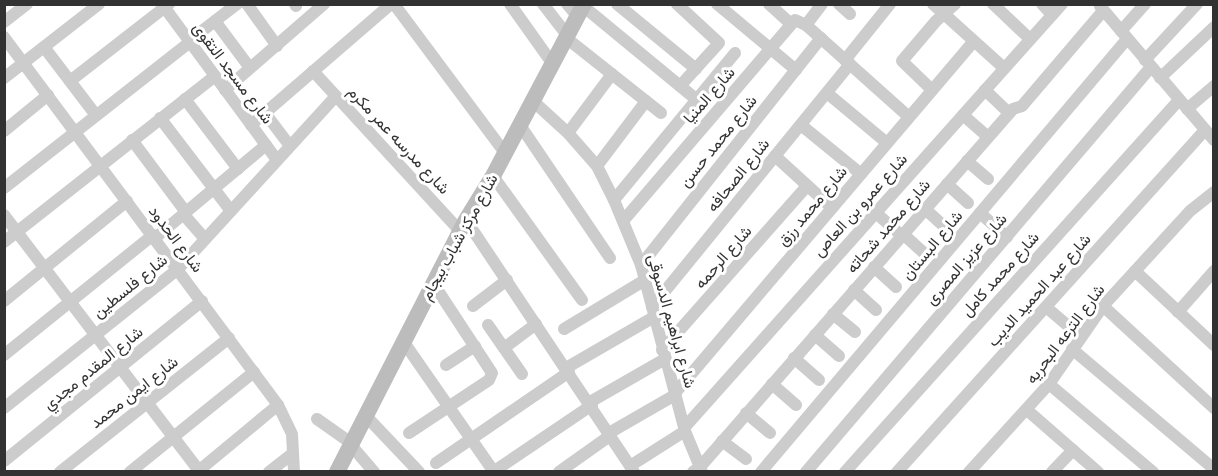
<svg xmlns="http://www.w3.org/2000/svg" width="1218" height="476" font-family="Karla,Vazirmatn,sans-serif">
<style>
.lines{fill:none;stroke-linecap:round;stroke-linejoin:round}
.street{stroke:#ccc;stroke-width:12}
.secondary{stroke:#bcbcbc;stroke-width:16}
.labels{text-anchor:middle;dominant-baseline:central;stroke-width:6;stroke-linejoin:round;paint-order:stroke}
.street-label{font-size:16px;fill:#323232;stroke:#fff}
</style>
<rect width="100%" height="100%" fill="#fff"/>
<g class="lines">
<g class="street">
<path d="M162,4L277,160"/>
<path d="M247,4L277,46"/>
<path d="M295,4L296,6"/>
<path d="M394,4L505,153"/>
<path d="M510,4L552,63"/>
<path d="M543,4L567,35"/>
<path d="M567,4L577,16"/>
<path d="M617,4L696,69"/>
<path d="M677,4L719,43L680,86"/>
<path d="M717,4L796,70"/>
<path d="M769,4L791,24"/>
<path d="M839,4L850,14"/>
<path d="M933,4L1004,68"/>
<path d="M993,4L1030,39"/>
<path d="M1042,4L1052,15"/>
<path d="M583,6L697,100"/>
<path d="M1100,6L1214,140"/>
<path d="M215,21L250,68"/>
<path d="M4,22L27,4"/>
<path d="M806,25L909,117"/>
<path d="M1121,31L1145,4"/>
<path d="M4,37L278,405L292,434L294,472"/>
<path d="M565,37L661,113"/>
<path d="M189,41L237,4"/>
<path d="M44,47L95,114"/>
<path d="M845,60L890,4"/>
<path d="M1145,60L1197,4"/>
<path d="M313,71L460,231"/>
<path d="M4,78L99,4"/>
<path d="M1160,78L1214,27"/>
<path d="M70,81L169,4"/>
<path d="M225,90L324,4"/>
<path d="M932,90L902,61L936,21L955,4"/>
<path d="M985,90L1009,113"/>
<path d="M827,93L887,143"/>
<path d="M185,99L238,169"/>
<path d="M533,101L568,133L597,166L614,200L641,265L685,431L702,472"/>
<path d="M1187,109L1214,86"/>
<path d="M265,113L290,146"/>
<path d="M963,115L988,137"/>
<path d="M160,118L231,211"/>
<path d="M251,125L391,4"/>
<path d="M520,125L610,258"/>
<path d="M801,125L861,174"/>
<path d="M4,131L48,95"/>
<path d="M568,133L612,74"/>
<path d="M132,140L185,211V216L205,239"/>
<path d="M775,156L832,208"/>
<path d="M967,161L988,179"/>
<path d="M597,166L646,101"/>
<path d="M493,176L582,300"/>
<path d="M947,184L968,203"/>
<path d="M4,188L190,42"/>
<path d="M614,200L735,53"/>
<path d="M925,209L946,228"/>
<path d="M876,213L902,236"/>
<path d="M980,213L1007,237"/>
<path d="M4,215L200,472"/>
<path d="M466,220L634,472"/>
<path d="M623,221L795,20L806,25L822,4"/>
<path d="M903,234L925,254"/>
<path d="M155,238L266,145"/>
<path d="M4,242L215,76"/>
<path d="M641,265L821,38"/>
<path d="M874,267L896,287"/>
<path d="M1135,271L1214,345"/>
<path d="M854,290L876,310"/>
<path d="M4,301L127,201"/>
<path d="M473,306L507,280"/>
<path d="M1103,306L1214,408"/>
<path d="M652,307L850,64"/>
<path d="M1046,307L1080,336"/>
<path d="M1178,312L1214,271"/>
<path d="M833,314L855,332"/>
<path d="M488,325L522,374"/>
<path d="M564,329L645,280"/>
<path d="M815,335L839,356"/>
<path d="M403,341L494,472"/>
<path d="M504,348L536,324"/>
<path d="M1072,349L1214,469"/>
<path d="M662,350L807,186"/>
<path d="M4,355L153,235"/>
<path d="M794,358L819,380"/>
<path d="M446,365L475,346"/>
<path d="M566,368L654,317"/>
<path d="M772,384L796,405"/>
<path d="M1049,384L1153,472"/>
<path d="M675,393L974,41"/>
<path d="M590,402L665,359"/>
<path d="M4,408L178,269L336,96"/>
<path d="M1027,410L1098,472"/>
<path d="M746,413L770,433"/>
<path d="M365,415L419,472"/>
<path d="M317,419L351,443"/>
<path d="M684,428L1062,4"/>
<path d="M409,433L489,380L492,373L433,283"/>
<path d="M609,433L675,395"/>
<path d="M722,441L746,459"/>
<path d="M350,444L374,472"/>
<path d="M4,461L202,301"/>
<path d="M436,463L569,372"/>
<path d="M630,466L685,431"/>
<path d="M60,472L229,338"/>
<path d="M130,472L254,372"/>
<path d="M197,472L278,405"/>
<path d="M269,472L292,454"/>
<path d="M493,472L592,405"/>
<path d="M559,472L611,435"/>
<path d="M693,472L700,467L1013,109L1022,106L1103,11"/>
<path d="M761,472L1127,39"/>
<path d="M806,472L1151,67"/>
<path d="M845,472L1179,100"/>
<path d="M897,472L1205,130"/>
<path d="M969,472L1049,384L1103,306L1190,211L1214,192"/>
<path d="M1052,472L1073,450"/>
</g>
<path class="secondary" d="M337,472L466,220L493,176L584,4"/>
</g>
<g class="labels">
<g class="street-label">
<text transform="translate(233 73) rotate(53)">شارع مسجد التقوى</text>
<text transform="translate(709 95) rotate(-49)">شارع المنيا</text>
<text transform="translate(399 140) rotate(47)">شارع مدرسه عمر مكرم</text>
<text transform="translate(718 141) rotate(-51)">شارع محمد حسن</text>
<text transform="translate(738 175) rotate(-51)">شارع الصحافه</text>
<text transform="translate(860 205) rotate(-48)">شارع عمرو بن العاص</text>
<text transform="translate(812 206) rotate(-50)">شارع محمد رزق</text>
<text transform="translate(888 226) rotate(-49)">شارع محمد شحاته</text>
<text transform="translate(459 237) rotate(-61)">شارع مركز شباب بيجام</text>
<text transform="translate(176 239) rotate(53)">شارع الحدود</text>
<text transform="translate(932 245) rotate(-50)">شارع البستان</text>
<text transform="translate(723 257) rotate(-49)">شارع الرحمه</text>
<text transform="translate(966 259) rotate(-49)">شارع عزيز المصرى</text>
<text transform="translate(1000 274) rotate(-48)">شارع محمد كامل</text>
<text transform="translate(130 286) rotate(-39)">شارع فلسطين</text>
<text transform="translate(1039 290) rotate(-48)">شارع عبد الحميد الديب</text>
<text transform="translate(672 321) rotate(74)">شارع ابراهيم الدسوقى</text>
<text transform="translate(1065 334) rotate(-53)">شارع الترعه البحريه</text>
<text transform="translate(93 368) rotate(-39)">شارع المقدم مجدي</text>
<text transform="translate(134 392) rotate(-38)">شارع ايمن محمد</text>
</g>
</g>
<rect width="1218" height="476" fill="none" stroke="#323232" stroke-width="12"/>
</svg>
